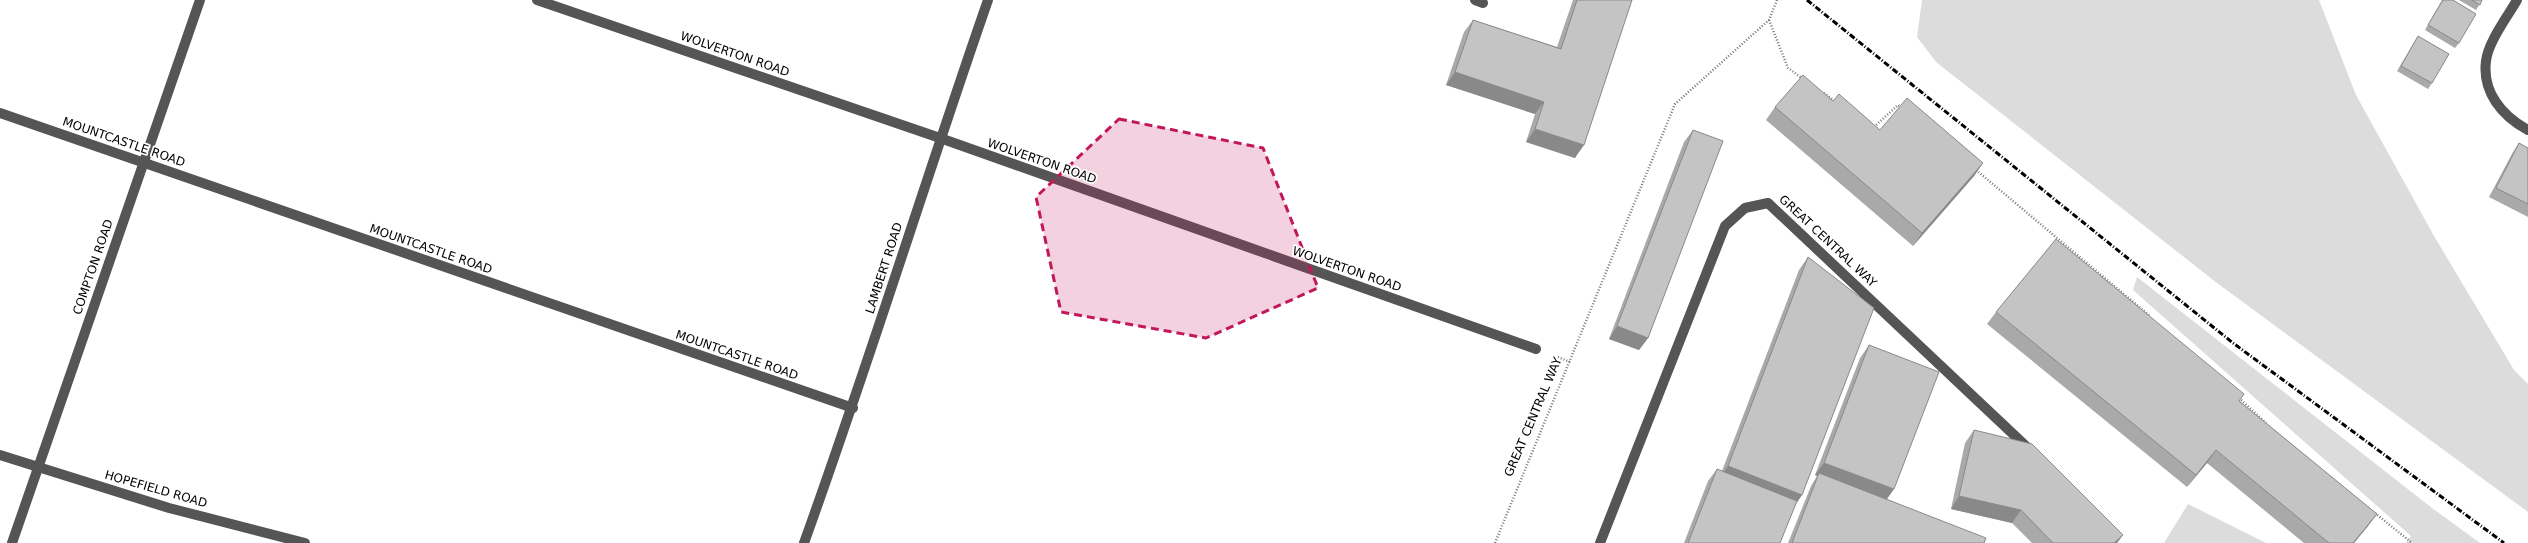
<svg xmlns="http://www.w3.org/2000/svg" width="2528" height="543" font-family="'DejaVu Sans',sans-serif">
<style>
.green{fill:#dcdcdc}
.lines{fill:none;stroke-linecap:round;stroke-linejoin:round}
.path{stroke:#777;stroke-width:2.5;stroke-dasharray:1 2;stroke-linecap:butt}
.minor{stroke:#555;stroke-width:10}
.rail{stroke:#000;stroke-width:3;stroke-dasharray:6 2 1 2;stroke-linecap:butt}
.wall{fill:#a9a9a9}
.shaded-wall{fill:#898989}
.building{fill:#c4c4c4;stroke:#898989}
.marked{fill:#c2185b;fill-opacity:0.2;stroke:#c2185b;stroke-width:3;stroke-dasharray:8 5;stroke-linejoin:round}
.labels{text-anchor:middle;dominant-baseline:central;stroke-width:3.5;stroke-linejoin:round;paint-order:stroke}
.street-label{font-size:12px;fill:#000;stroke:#fff}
</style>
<rect width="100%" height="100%" fill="#fff"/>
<g class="green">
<path d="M1922,0H2319L2356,95L2434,236L2514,370L2528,384V512L2217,283L1936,62L1917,37Z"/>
<path d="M2137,277L2432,508L2480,543H2406L2411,536L2133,290Z"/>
<path d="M2188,504L2266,543H2164Z"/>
</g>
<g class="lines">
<g class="path">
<path d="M1769,20L1788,68L1803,79"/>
<path d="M1824,93L1836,102"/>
<path d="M1874,127L1898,105L1902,108"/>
<path d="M1976,170L2150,316"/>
<path d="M1558,357L1570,362"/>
<path d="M2239,398L2266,423"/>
<path d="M2375,513L2412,543"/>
<path d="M1495,543L1675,104L1769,20L1777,0"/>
</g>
<g class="minor">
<path d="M537,0L940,138L1536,349"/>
<path d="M1475,0L1483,3"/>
<path d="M2517,0C2508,16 2488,42 2486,61C2482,92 2502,116 2528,130"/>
<path d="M0,113L853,408"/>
<path d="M0,455L169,508L305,543"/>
<path d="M12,543L200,0"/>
<path d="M804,543C869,363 925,181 988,0"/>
<path d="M1600,543L1725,226L1745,208L1768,203L2030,450"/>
</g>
<path class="rail" d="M1807,0L2233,343L2504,543"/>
</g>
<g class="wall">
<path d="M1573,0H1632L1575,158L1526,142L1535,114L1446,85L1464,32L1473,20L1557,47Z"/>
<path d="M2442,0H2453L2459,43L2455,48L2425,30Z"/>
<path d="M2459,0H2482L2476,10Z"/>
<path d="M2418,36L2432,83L2428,89L2397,71Z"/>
<path d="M1833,101L1880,130L1983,163L1974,176L1913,246L1766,120L1775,107Z"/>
<path d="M1693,130L1648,338L1639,350L1609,339L1684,142Z"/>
<path d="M2519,143L2528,148V217L2489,197L2513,152Z"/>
<path d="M1808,257L1802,495L1795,505L1780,543H1684L1708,481L1717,469L1722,471L1799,270Z"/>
<path d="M1996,312L2244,394L2239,401L2377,514L2368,526L2354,543H2304L2207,463L2187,487L1987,324Z"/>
<path d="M1869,345L1887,499L1984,543H1788L1811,486L1817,476L1815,475L1860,358Z"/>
<path d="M1974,430L2123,535L2117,543H2032L2012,523L1951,509L1965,443Z"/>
</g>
<g class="shaded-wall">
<path d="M1455,72L1544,102L1535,114L1446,85Z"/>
<path d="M1535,129L1584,145L1575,158L1526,142Z"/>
<path d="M1983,163L1974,176L1913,246L1922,233Z"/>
<path d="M1617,326L1648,338L1639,350L1609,339Z"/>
<path d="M2216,450L2207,463L2187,487L2196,475Z"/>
<path d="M1824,463L1894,489L1885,502L1819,473L1817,476L1815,475Z"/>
<path d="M1728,466L1802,495L1793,508L1719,478Z"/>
<path d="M1959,496L2021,510L2012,523L1951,509Z"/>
<path d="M2377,514L2368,526L2354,543H2353Z"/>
<path d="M2123,535L2117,543H2114Z"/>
</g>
<g class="building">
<path d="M1577,0H1632L1584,145L1535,129L1544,102L1455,72L1473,20L1561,49Z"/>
<path d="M2443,0H2453L2476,14L2459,43L2428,25Z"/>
<path d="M2472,0H2482L2480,5Z"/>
<path d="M2418,36L2449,54L2432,83L2401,66Z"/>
<path d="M1803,75L1833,101L1839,94L1880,130L1907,98L1983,163L1922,233L1775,107Z"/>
<path d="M1693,130L1723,141L1648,338L1617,326Z"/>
<path d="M2519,143L2528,148V204L2496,188Z"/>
<path d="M2056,239L2244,394L2239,401L2377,514L2353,543H2329L2216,450L2196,475L1996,312Z"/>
<path d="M1808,257L1874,308L1802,495L1728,466Z"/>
<path d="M1869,345L1939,372L1894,489L1824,463Z"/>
<path d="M1974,430L2032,444L2123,535L2114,543H2053L2021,510L1959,496Z"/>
<path d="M1717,469L1797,501L1780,543H1688Z"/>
<path d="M1819,473L1986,538L1984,543H1792Z"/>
</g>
<path class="marked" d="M1119,119L1263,148L1318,288L1206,338L1061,312L1036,197Z"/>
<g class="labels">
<g class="street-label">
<text transform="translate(735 54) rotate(19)">WOLVERTON ROAD</text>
<text transform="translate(124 142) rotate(19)">MOUNTCASTLE ROAD</text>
<text transform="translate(1042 161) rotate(19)">WOLVERTON ROAD</text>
<text transform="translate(1828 241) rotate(43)">GREAT CENTRAL WAY</text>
<text transform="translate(431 249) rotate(19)">MOUNTCASTLE ROAD</text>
<text transform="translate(93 267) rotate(-71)">COMPTON ROAD</text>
<text transform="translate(884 268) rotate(-72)">LAMBERT ROAD</text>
<text transform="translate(1347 269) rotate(19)">WOLVERTON ROAD</text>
<text transform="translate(737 355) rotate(19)">MOUNTCASTLE ROAD</text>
<text transform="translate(1533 417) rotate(-67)">GREAT CENTRAL WAY</text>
<text transform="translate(156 489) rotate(16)">HOPEFIELD ROAD</text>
</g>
</g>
</svg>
